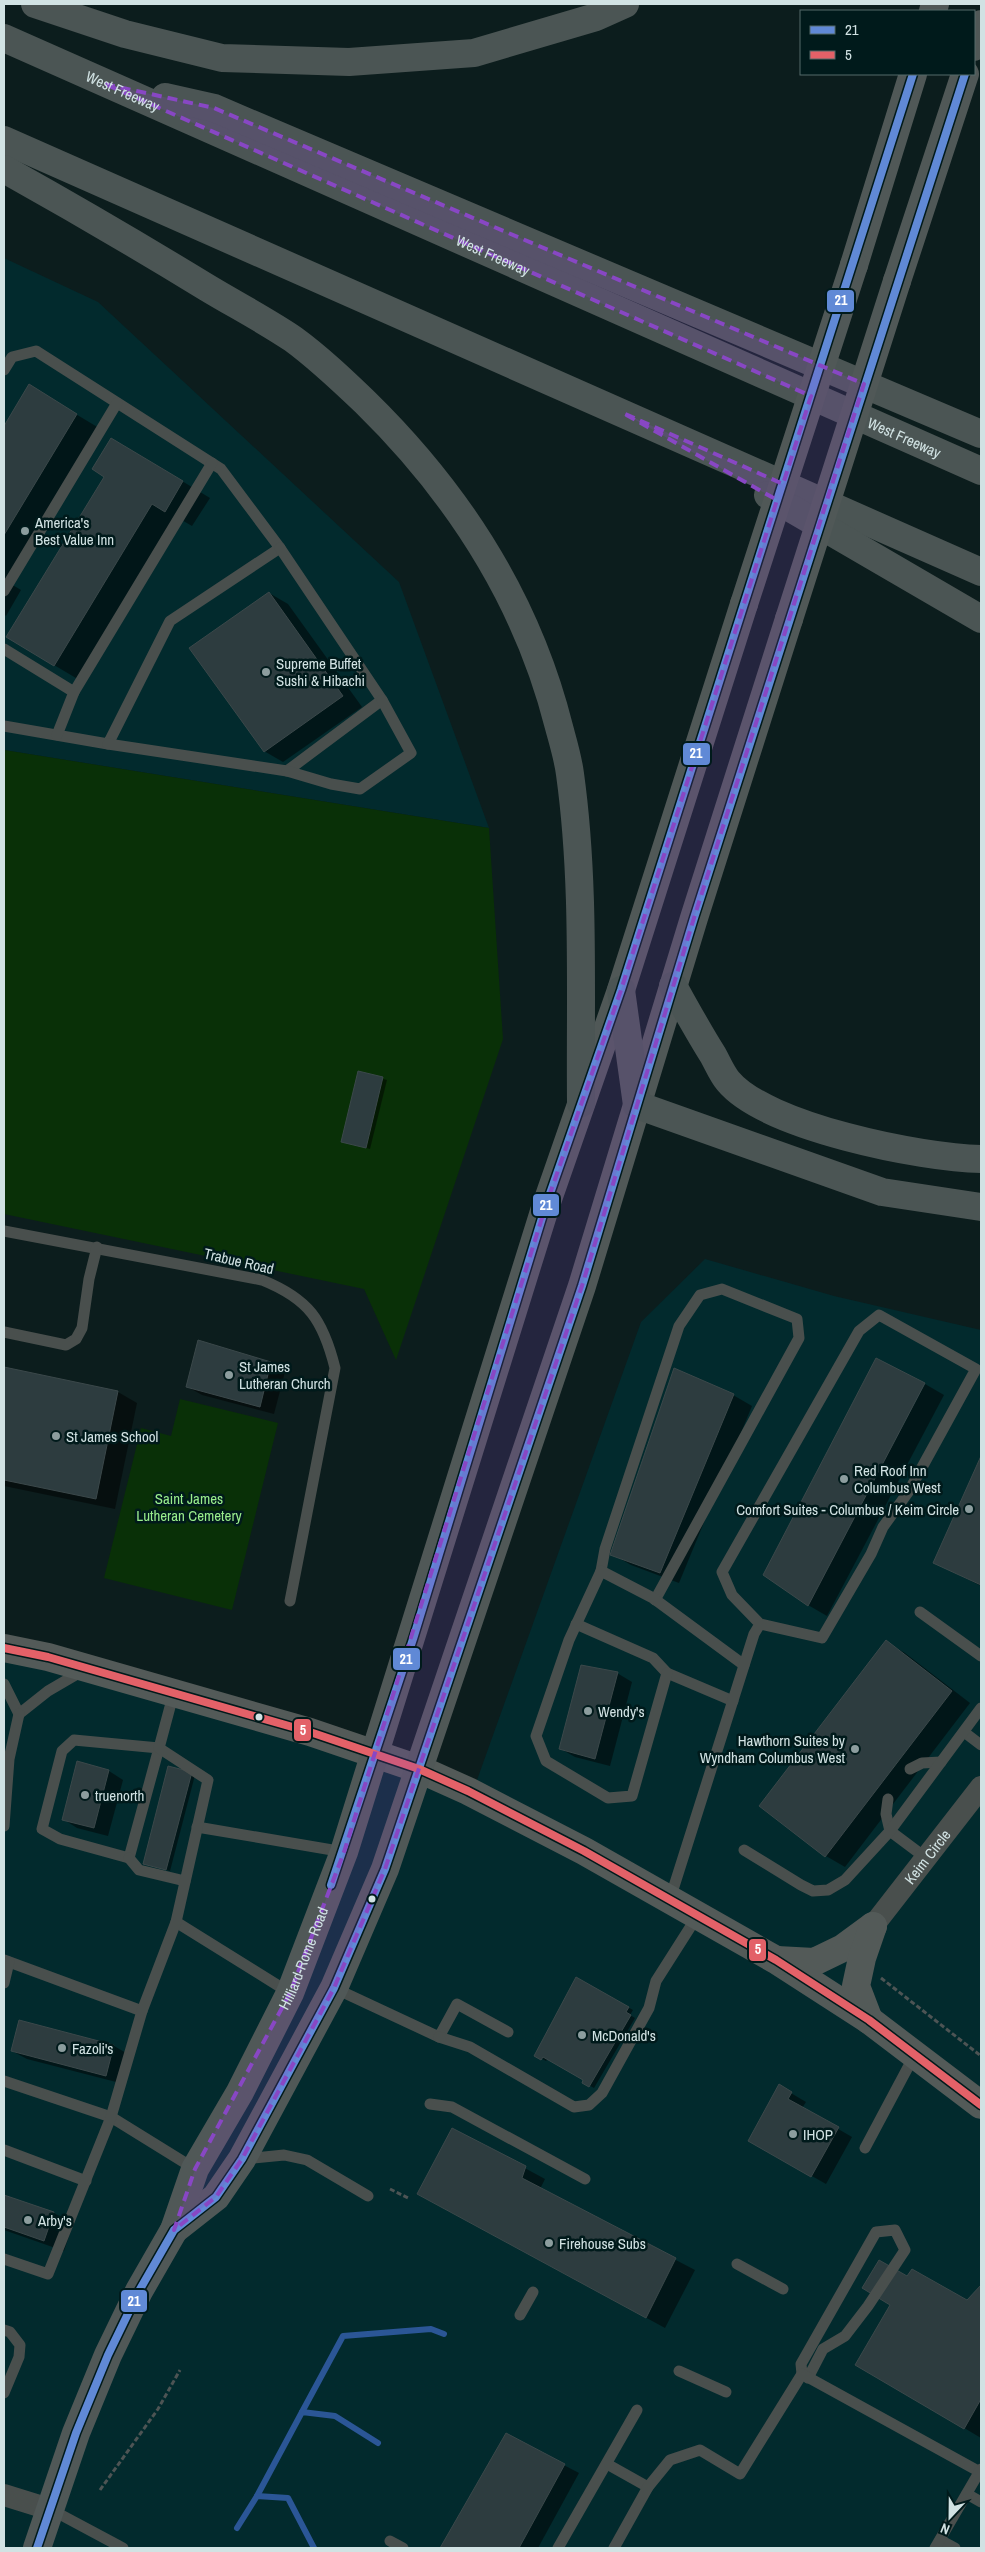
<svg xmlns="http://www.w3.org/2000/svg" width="985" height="2552" font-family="'Archivo Narrow',sans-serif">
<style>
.built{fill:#022a2d}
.green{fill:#093007}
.shadow{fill:#0007}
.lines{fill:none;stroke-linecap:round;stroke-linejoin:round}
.stream{stroke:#2b5696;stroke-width:6}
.building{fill:#2d3c3f;stroke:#3b484a}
.path{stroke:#4d5454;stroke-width:3;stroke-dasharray:5 2.5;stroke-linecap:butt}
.service{stroke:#494f4d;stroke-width:11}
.minor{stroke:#494f4d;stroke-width:22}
.secondary{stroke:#535a58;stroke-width:28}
.primary{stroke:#505857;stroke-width:28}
.motorway{stroke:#4b5554;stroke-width:28}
.primary-bridge{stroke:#505857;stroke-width:28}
.bus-1-casing{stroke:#001a1b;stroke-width:11}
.bus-2-casing{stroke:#001a1b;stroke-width:11}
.bus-1{stroke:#6089d6;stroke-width:8}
.bus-2{stroke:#e36168;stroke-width:8}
.marked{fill:#8847c4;fill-opacity:0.2;stroke:#8847c4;stroke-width:4;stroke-dasharray:10 6;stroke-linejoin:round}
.poi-dot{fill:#8c9d9e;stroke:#001a1b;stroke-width:2}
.bus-dot{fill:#d1e2e3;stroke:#001a1b;stroke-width:2}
.labels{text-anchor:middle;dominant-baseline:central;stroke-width:5;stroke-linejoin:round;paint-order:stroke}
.street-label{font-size:15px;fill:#d1e2e3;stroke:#001a1b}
.poi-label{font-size:15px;fill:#d1e2e3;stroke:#001a1b;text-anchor:start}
.park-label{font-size:15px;fill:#99ed8c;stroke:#001a1b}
.line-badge{stroke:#001a1b;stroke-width:2}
.badge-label{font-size:14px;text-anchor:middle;font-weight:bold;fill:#fff}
</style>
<rect width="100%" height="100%" fill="#0c1d1d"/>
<g class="built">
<path d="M4,258L98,302L399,582L489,828L4,750Z"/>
<path d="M705,1259L834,1296L981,1330V2548H4V1648L472,1794L641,1322Z"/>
</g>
<g class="green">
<path d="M4,750L489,828L503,1039L396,1360L364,1289L4,1214Z"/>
<path d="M180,1399L278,1423L232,1610L104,1578L141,1428L171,1436Z"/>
</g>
<g class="shadow">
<path d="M29,386L104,431L11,584L21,590L6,616L4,614V428Z"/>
<path d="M139,455L210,498L192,526L180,519L81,681L54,665Z"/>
<path d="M269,593L288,604L362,707L283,762L264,751Z"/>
<path d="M359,1072L387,1080L370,1149L342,1141Z"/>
<path d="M270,1363L285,1372L274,1414L202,1395L188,1387Z"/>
<path d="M4,1368L118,1392L137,1403L115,1509L4,1486Z"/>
<path d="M925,1384L944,1395L827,1616L808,1605Z"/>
<path d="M733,1395L752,1406L679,1583L631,1565L612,1554Z"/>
<path d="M981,1459V1586L934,1562Z"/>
<path d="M886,1642L905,1653L970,1703L845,1867L826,1856Z"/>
<path d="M617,1673L632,1682L610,1766L575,1757L561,1749Z"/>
<path d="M78,1763L109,1771L123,1780L108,1836L77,1828L63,1819Z"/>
<path d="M169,1767L195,1775L170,1871L149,1865Z"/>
<path d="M576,1979L633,2010L630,2015L635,2018L594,2088L583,2082L585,2080L548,2059L546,2061L535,2055Z"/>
<path d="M114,2046L128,2054L120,2083L27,2059L12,2051Z"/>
<path d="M779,2086L806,2102L802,2108L852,2137L826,2184L750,2141Z"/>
<path d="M452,2129L545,2179L540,2189L695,2270L665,2328L438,2204Z"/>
<path d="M4,2196L54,2213L73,2224L64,2251L4,2230Z"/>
<path d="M981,2287V2438L857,2364L968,2302Z"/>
<path d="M506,2435L579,2473L538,2548H441Z"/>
</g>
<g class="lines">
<g class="stream">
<path d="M302,2412L343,2336L431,2329L444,2334"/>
<path d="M257,2496L302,2412L335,2416L378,2443"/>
<path d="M237,2528L257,2496L288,2498L314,2548"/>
</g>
</g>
<g class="building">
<path d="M29,384L77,414L4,535V426Z"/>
<path d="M111,438L183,481L165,512L152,504L54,666L6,637L104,477L92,469Z"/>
<path d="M269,592L343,696L264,752L189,648Z"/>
<path d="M358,1071L383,1077L366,1148L341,1142Z"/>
<path d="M198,1340L271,1362L260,1407L186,1387Z"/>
<path d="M876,1358L925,1383L808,1606L763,1575Z"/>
<path d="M4,1367L118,1391L96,1499L4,1480Z"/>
<path d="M674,1368L734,1394L660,1573L610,1555Z"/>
<path d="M981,1456V1585L933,1563Z"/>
<path d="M886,1640L952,1691L825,1857L759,1806Z"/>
<path d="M581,1665L618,1672L595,1759L559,1749Z"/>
<path d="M77,1761L109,1770L94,1828L62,1820Z"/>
<path d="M168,1766L192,1772L166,1870L143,1864Z"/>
<path d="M576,1977L629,2007L626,2012L631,2015L589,2087L582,2083L583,2080L543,2057L541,2060L534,2056Z"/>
<path d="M19,2020L114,2045L106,2076L11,2051Z"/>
<path d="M779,2084L792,2092L788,2099L839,2127L811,2177L748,2141Z"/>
<path d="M452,2128L526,2166L522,2178L676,2258L646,2318L417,2194Z"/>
<path d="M4,2195L54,2212L44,2241L4,2227Z"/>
<path d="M879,2260L907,2276L912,2269L967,2300L981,2285V2399L964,2429L855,2365L890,2305L862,2288Z"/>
<path d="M506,2433L565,2464L519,2548H440Z"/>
</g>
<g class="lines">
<g class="path">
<path d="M881,1978L981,2056"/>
<path d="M390,2189L408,2198"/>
<path d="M100,2490L158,2409L180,2370"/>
</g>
<g class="service">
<path d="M4,370L12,357L36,351L221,469L280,548L170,621L108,744L4,726"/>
<path d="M4,591L117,403"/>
<path d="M4,649L74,692"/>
<path d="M57,735L74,692L212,463"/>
<path d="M108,744L287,771L382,700L280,548"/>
<path d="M287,771L331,784L360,789L411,753L382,700"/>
<path d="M4,1231L262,1280C309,1299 323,1320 335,1368L290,1601"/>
<path d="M4,1332L66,1345L76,1339L82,1328L89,1279L97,1247"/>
<path d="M601,1571L605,1549L679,1326L700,1295L722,1289L797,1319L799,1338L655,1600"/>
<path d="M920,1612L981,1656"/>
<path d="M576,1624L653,1658L667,1673L733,1701"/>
<path d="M667,1673L632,1796L608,1798L546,1761L536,1736L569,1640L601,1571L653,1598L744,1665"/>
<path d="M4,1684L19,1714"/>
<path d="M19,1714L48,1691L84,1670"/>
<path d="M964,1732L981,1745"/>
<path d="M74,1740L159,1748L129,1858L60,1839L42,1829L62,1751Z"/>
<path d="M910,1769L922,1763L941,1762"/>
<path d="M888,1799L886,1814L890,1831L926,1858"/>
<path d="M4,1826L9,1759L19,1714"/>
<path d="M197,1827L344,1852"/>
<path d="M744,1850L801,1885L813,1891L828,1890L845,1880L890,1831L981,1708"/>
<path d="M129,1858L139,1870L185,1881"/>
<path d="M670,1899L754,1634L760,1624L822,1638L871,1554L883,1527L909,1491L976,1369L879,1315L859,1331L722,1572L732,1595L760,1624"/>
<path d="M176,1922L290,1993"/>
<path d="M4,1960L142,2011"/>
<path d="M4,1983L9,1962"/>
<path d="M334,1988L439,2037L457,2004L508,2032"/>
<path d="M439,2037L470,2047L574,2107L589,2105L602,2093L649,2008L656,1981L698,1915"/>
<path d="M4,2081L111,2117L195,2169"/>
<path d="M430,2104L452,2107L585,2179"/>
<path d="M865,2148L914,2056"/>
<path d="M4,2150L86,2181"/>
<path d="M244,2159L284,2155L307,2160L368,2196"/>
<path d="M4,2259L48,2274L111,2117L142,2011L176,1922L208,1780L159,1748L174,1692"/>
<path d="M737,2264L783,2289"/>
<path d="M520,2315L533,2292"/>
<path d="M4,2330L10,2332L20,2345L19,2357L4,2393"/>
<path d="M679,2371L726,2392"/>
<path d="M802,2374L801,2364L876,2232L895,2230L905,2250L868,2306L845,2336L823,2349L808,2378"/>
<path d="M607,2464L648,2487"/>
<path d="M967,2494L981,2502"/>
<path d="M50,2509L123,2548"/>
<path d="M940,2540L955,2548"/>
<path d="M390,2541L403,2548"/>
<path d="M558,2548L637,2410"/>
<path d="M614,2548L648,2487L670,2460L700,2450L740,2474L802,2374L980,2472"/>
<path d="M935,2548L981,2469"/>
</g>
<g class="minor">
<path id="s1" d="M873,1926L981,1787"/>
<path d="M4,2495L49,2509"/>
</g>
<g class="secondary">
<path d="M4,1648L48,1657L310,1732L419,1769L468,1791L584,1851L776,1960L869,2020L981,2105"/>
<path d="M777,1960L814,1962L843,1948L873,1926"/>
<path d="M869,2020L856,1986L862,1958L873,1926"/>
</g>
<g class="primary">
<path d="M933,11L935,4"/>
<path d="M974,47L981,24"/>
<path d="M854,265L913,74"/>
<path d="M897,281L965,74"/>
<path d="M174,2230L216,2197L242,2159L334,1988L385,1869L582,1286L694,918L789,619"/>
<path id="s2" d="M37,2548L76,2433L108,2355L139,2291L174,2230L195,2169L240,2092L290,1993L344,1852L546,1205L621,990L744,604"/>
</g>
<g class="motorway">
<path d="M35,4L125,34L222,58L349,62L474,53L596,17L625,4"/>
<path id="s3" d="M4,38L981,471"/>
<path d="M165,97L214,108L981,434"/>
<path d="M4,140L981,572"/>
<path d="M4,169C72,207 139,246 206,287C234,304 265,320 293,339C319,358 342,380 365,402C459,494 527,600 559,727C563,742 568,758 570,774C585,882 580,993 581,1103"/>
<path d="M768,495L981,619"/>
<path d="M673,986C686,1009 699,1033 713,1055C718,1064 722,1074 728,1081C766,1127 922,1158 981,1159"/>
<path d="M621,990L637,1105L882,1192L981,1207"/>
</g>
<g class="primary-bridge">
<path d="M744,604L854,265"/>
<path d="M789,619L897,281"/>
</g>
<defs>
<g id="bus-1">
<path d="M331,1885L413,1639L546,1205L621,990L913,74"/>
<path d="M37,2548L76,2433L108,2355L139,2291L174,2230L216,2197L242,2159L334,1988L385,1869L582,1286L694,918L965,74"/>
</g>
<path id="bus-2" d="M4,1648L48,1657L310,1732L419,1769L468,1791L584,1851L776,1960L869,2020L981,2105"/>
</defs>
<use href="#bus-1" class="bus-1-casing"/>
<use href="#bus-2" class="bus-2-casing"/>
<use href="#bus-1" class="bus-1"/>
<use href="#bus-2" class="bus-2"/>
</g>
<path class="marked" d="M105,84L214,108L864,384L694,918L582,1286L385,1869L334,1988L242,2159L216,2197L174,2230L195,2169L290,1993L344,1852L546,1205L621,990L777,500L623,413L783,484L811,396Z"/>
<g class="poi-dot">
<circle cx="25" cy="531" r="5"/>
<circle cx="266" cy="672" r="5"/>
<circle cx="229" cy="1375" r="5"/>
<circle cx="56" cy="1436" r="5"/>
<circle cx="844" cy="1479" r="5"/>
<circle cx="969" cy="1509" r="5"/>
<circle cx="588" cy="1711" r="5"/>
<circle cx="855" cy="1749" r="5"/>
<circle cx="85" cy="1795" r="5"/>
<circle cx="582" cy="2035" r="5"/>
<circle cx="62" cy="2048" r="5"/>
<circle cx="793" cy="2134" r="5"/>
<circle cx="28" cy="2220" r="5"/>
<circle cx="549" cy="2243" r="5"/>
</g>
<g class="bus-dot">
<circle cx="259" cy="1717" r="4.5"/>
<circle cx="372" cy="1899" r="4.5"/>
</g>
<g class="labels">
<g class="street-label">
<text stroke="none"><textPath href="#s3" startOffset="130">West Freeway</textPath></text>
<text stroke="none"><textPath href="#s3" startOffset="535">West Freeway</textPath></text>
<text stroke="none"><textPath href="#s3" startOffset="985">West Freeway</textPath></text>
<text transform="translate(239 1261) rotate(13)">Trabue Road</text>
<text stroke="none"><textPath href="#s1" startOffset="88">Keim Circle</textPath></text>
<text stroke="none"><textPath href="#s2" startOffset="649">Hilliard-Rome Road</textPath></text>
</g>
<g class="poi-label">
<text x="35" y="522">America's<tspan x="35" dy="17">Best Value Inn</tspan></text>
<text x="276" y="663">Supreme Buffet<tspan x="276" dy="17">Sushi &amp; Hibachi</tspan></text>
<text x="239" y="1366">St James<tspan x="239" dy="17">Lutheran Church</tspan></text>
<text x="66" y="1436">St James School</text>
<text x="854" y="1470">Red Roof Inn<tspan x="854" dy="17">Columbus West</tspan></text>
<text x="959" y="1509" text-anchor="end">Comfort Suites - Columbus / Keim Circle</text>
<text x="598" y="1711">Wendy's</text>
<text x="845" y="1740" text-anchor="end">Hawthorn Suites by<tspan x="845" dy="17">Wyndham Columbus West</tspan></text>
<text x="95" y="1795">truenorth</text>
<text x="592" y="2035">McDonald's</text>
<text x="72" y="2048">Fazoli's</text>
<text x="803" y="2134">IHOP</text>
<text x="38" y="2220">Arby's</text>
<text x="559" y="2243">Firehouse Subs</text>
</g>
<g class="park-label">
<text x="189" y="1498">Saint James<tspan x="189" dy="17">Lutheran Cemetery</tspan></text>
</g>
</g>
<g class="line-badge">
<rect x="826" y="289" width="29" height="24" rx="5" fill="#6089d6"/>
<rect x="682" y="742" width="29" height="24" rx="5" fill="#6089d6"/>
<rect x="532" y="1193" width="28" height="24" rx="5" fill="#6089d6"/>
<rect x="392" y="1647" width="29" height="24" rx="5" fill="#6089d6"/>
<rect x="293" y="1718" width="19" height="24" rx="5" fill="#e36168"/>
<rect x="748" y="1938" width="19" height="24" rx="5" fill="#e36168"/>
<rect x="120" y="2289" width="28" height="24" rx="5" fill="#6089d6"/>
</g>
<g class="badge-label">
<text x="841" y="305">21</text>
<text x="696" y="758">21</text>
<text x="546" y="1210">21</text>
<text x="406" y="1664">21</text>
<text x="303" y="1735">5</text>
<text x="758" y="1954">5</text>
<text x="134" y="2306">21</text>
</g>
<rect width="985" height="2552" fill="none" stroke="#d1e2e3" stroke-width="10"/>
<rect x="800" y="10" width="175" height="65" fill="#001a1b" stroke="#546a6b"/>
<rect x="810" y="26" width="25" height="8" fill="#6089d6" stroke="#546a6b"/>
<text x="845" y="35" font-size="15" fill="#d1e2e3">21</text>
<rect x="810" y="51" width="25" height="8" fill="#e36168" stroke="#546a6b"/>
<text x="845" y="60" font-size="15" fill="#d1e2e3">5</text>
<g transform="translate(950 2517) rotate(202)" stroke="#001a1b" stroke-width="4" paint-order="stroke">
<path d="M0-4L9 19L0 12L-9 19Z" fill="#d1e2e3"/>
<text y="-8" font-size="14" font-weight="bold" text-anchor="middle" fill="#d1e2e3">N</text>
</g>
</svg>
